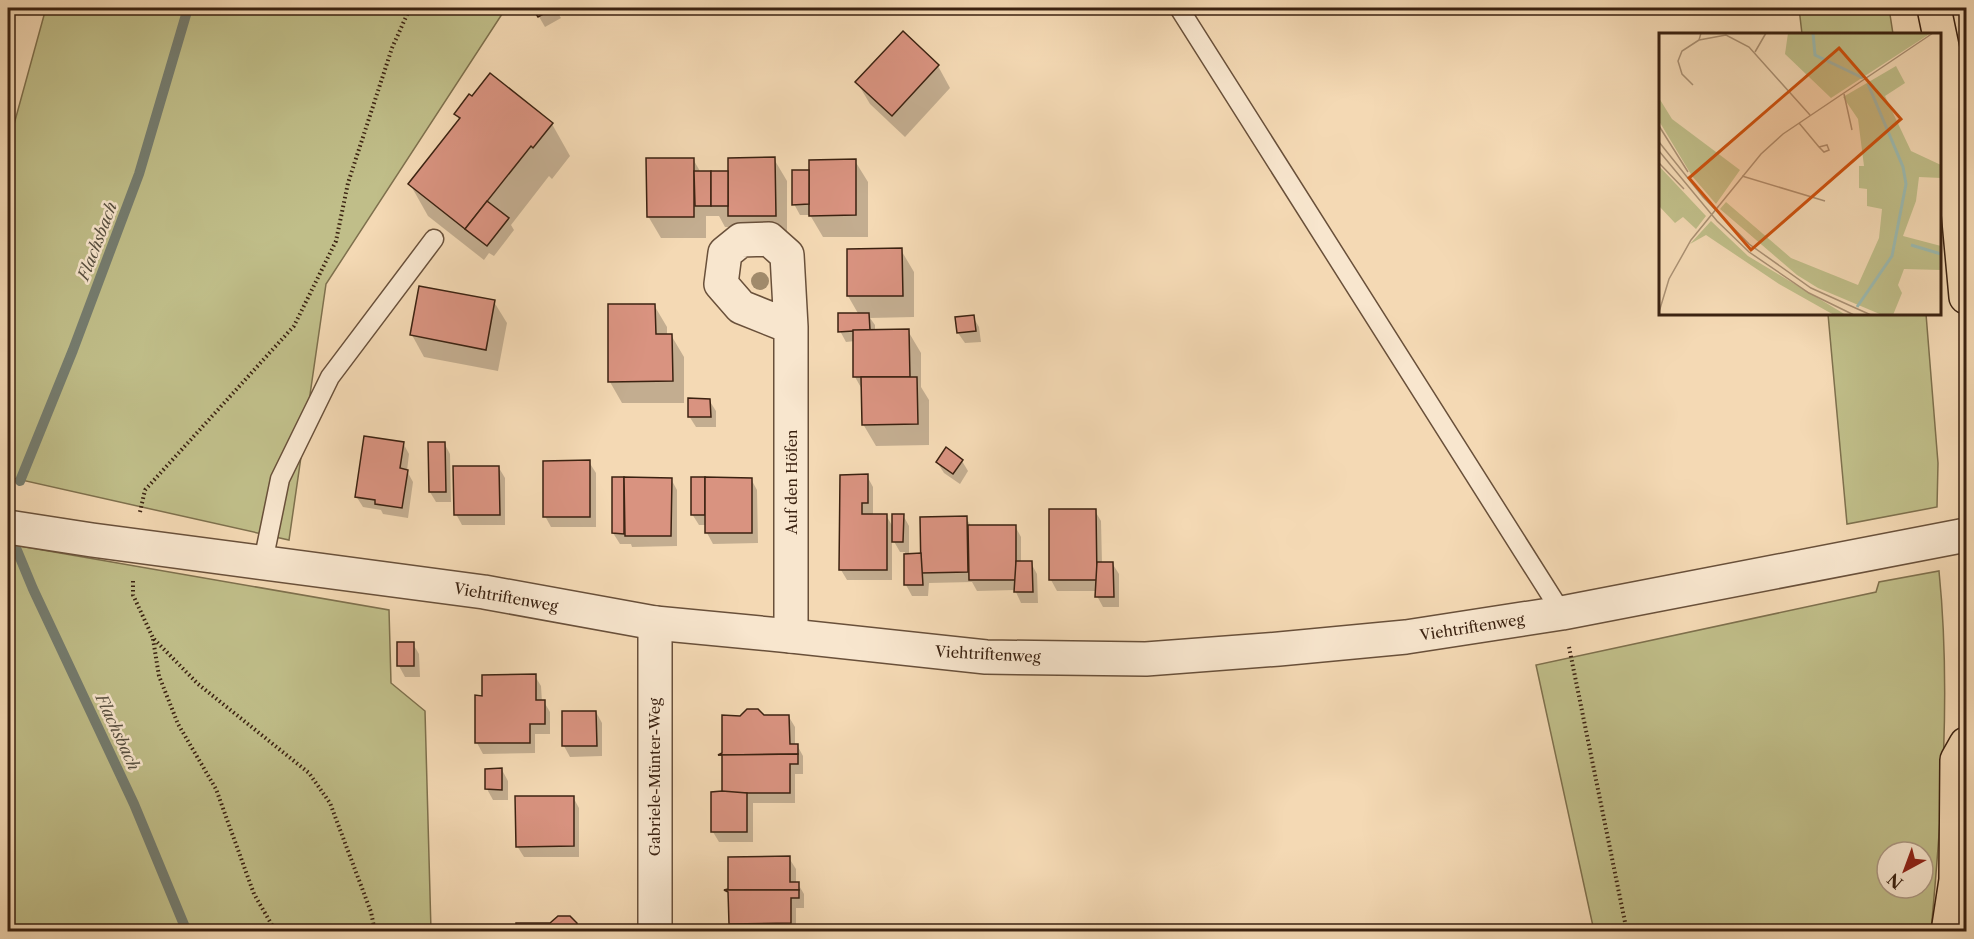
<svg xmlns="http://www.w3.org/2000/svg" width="1974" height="939" font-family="'Libre Caslon Text',serif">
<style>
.green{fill:#c0be89;stroke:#7e704d;stroke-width:1.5;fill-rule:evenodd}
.shadow{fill:#0003}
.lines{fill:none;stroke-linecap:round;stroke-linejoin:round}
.stream{stroke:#757d70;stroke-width:10}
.building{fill:#d99380;stroke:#3b2211;stroke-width:1.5}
.lane-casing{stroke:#69503a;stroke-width:21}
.street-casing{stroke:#69503a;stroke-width:36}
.highway-casing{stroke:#3b2211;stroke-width:36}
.path{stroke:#3b2211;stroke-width:4;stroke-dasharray:1.5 3;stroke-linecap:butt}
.lane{stroke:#f8e6ce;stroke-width:18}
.street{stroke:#f8e6ce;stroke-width:33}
.highway{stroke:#f4d9b4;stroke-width:33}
.tree{fill:#a08a6b}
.labels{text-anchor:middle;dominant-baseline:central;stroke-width:5;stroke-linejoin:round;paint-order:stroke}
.street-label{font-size:15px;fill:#3b2211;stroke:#f8e6ce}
.water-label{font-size:16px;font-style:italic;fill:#585041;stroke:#f8e6ce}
.inset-river{fill:none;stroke:#9cbab0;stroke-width:3}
.inset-road{fill:none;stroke:#aa9073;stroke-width:1.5}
.view{fill:#ce510d;fill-opacity:0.15;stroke:#ce510d;stroke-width:3}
.inset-edge{fill:none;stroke:#3b2211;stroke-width:3}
</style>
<rect width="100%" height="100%" fill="#f4d9b4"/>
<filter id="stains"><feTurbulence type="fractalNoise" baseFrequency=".00333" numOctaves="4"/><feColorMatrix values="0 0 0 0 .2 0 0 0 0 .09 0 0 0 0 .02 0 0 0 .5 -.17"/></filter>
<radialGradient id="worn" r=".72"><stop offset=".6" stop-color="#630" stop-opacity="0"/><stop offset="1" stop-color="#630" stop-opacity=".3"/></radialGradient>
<g class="green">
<path d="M46,8H506L326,284L289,540L8,477V146Z"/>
<path d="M1799,8H1889L1893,34H1802Z"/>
<path d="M1828,314H1926L1938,463L1937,507L1847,524Z"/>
<path d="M8,544L389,610L391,683L425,711L431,931H8Z"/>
<path d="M1939,571C1951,690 1942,812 1931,931H1594L1536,665L1876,592L1879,582ZM1887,852H1923V888H1887Z"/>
</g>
<g class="shadow">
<path d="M534,8H555L561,18L545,27Z"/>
<path d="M911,8H918L920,11L918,13Z"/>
<path d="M938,66L950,88L905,137L870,104L857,82Z"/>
<path d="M490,75L552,124L570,156L552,179L549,176L511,225L514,230L494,256L489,253L484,260L428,216L410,184L460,121L456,114Z"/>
<path d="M693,159L701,173H730L774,159L787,181V237L736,227H725L719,216H706V238H661L648,216Z"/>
<path d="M855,161L868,182V237H823L810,215H800L794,204L810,172Z"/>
<path d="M848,250H901L914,272V317L870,318L875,325V331H908L921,353V387L929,400V445L876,446L863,424V391L855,377V341L846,342L840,331L859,315L848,296Z"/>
<path d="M494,302L507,323L498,371L424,357L412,335Z"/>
<path d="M654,305L667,327V335H671L684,357V403H622L610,382Z"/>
<path d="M973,317L979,327L981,342L965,343L958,333Z"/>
<path d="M709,400L716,411V427H696L689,416Z"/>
<path d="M403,443L409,454L407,471L413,482L408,518L383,514L381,510L363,507L356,496Z"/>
<path d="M444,443L450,454L451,502H436L430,492Z"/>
<path d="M962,461L968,471L960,484L944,473L937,462Z"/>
<path d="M589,462L596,473V527H551L545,516Z"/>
<path d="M499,468L505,478V525H462L456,514Z"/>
<path d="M867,476L873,487V516L886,515L894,529L903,515L909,526V555H922L966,518L971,526H1015L1021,537V563H1031L1037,574L1038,603H1021L1015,590L977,591L972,582L929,583L928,596H912L906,585L905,552H900L892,538V580H847L841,570Z"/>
<path d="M613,479H671L677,490V546L632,547L631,544H620L613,533Z"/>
<path d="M751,479L757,490L758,543L713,544L707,533V525H699L692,514Z"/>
<path d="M1050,511H1095L1101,521L1102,564L1112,563L1119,574V607H1103L1097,596V591H1057L1051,580Z"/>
<path d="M413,644L419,654L420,677H405L399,666Z"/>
<path d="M535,676L541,686L542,702H544L550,712V734H535V753L483,754L477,743L484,697Z"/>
<path d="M596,712L602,723V756L570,757L564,746V713Z"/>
<path d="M763,717H789L795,727V745H797L803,756V774H795V803H753V842H719L713,832L724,793Z"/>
<path d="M502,770L508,781V800H493L487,789Z"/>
<path d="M573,797L579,808V857H524L517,846Z"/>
<path d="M789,858L796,869V884H798L804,894V908H796V932H735L730,923Z"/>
</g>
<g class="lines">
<g class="stream">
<path d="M20,481L73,350L139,174L188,8"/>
<path d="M16,548L33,589L134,804L187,932"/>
</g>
</g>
<g class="building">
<path d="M532,8H554L538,17Z"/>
<path d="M903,31L939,65L892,116L855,82Z"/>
<path d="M490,73L553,123L533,148L531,146L465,229L408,184L460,118L454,114L469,94L472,96Z"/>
<path d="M775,157L776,216H728V158Z"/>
<path d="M646,158H694V217H647Z"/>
<path d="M856,159V215L809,216V160Z"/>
<path d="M792,170H809V204L792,205Z"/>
<path d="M694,171H711V206H695Z"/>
<rect x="711" y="171" width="17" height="35"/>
<path d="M487,201L509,218L487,246L465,229Z"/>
<path d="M902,248L903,296H847V249Z"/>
<path d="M419,286L495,300L486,350L410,335Z"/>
<path d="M608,304H655L656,334H672L673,381L608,382Z"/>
<path d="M838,313H869L870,330L838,332Z"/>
<path d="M974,315L976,331L957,333L955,317Z"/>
<path d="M909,329L910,377H853V330Z"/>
<path d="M861,377H917L918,424L862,425Z"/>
<path d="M688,398L710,399L711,417H688Z"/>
<path d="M364,436L404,442L400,468L408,470L402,508L375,504V500L355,497Z"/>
<path d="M428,442H445L446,492H429Z"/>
<path d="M946,447L963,460L953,474L936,462Z"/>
<path d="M590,460V517H543V461Z"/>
<path d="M453,466H499L500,515H454Z"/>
<path d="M868,474V503H862V514H887V570H839L840,475Z"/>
<path d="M612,477H624V534L612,533Z"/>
<path d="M624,477L672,478L671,536H625Z"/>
<rect x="691" y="477" width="14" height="38"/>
<path d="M705,477L752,478V533H705Z"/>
<path d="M1049,509H1096L1097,580H1049Z"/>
<path d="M892,514H904L903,542H892Z"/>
<path d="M967,516L968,572L921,573L920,517Z"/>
<path d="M968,525H1016V580H969Z"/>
<path d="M921,553L923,585H904V554Z"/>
<path d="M1016,561H1032L1033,592H1014Z"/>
<path d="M1097,562H1113L1114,597H1095Z"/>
<rect x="397" y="642" width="17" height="24"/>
<path d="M536,674V700H545V724H530V743H475V695L482,696V675Z"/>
<path d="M747,709H758L764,715H789L790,744H798V754L718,755L722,753V715L740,716Z"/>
<path d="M562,711H596L597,746H562Z"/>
<path d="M798,754V764H790V793H722V755H718Z"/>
<path d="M502,768V790L485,789V769Z"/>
<path d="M722,791L747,793V832H711V792Z"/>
<path d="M515,796H574V846L516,847Z"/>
<path d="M790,856V882H799V890H724L728,889V857Z"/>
<path d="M724,890H799V898H791V923L729,924L728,892Z"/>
<path d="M558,916H570L577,923L578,932H516V923H550Z"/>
</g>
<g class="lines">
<defs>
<g id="lane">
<path d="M1179,8L1562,613"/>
<path d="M263,562L280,479L330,377L434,239"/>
</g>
<g id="street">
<path d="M8,527L92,540L484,592L655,623L791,636L986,657L1146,659L1279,649L1406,637L1562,613L1966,535"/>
<path d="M655,623V932"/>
<path d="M791,636V327L787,255L769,239L741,240L725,253L721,284L741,307L791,327"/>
</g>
<g id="highway">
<path d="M1934,8L1944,56L1966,297"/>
<path d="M1948,932L1956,880L1957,760L1966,744"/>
</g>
</defs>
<use href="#lane" class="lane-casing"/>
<use href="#street" class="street-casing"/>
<use href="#highway" class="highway-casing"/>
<g class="path">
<path d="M140,512L145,490L294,326L336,241L348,183L392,48L410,8"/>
<path d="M133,581V595L153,638L198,684L309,773L330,803L371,912L375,932"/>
<path d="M153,639L159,676L178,724L216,789L254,894L276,932"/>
<path d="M1569,647L1627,932"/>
</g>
<use href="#lane" class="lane"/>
<use href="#street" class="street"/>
<use href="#highway" class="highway"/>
</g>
<circle class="tree" cx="760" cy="281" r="9"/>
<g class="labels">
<g class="street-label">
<text transform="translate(791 482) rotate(-90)">Auf den Höfen</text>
<text transform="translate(506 597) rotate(10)">Viehtriftenweg</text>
<text transform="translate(1472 627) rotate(-9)">Viehtriftenweg</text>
<text transform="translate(988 654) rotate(3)">Viehtriftenweg</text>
<text transform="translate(654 777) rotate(-90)">Gabriele-Münter-Weg</text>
</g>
<g class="water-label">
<text transform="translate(97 241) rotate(-69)">Flachsbach</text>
<text transform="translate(118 732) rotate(65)">Flachsbach</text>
</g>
</g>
<g transform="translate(1659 33)">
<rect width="282" height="282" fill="#f4d9b4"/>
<path d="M129,0H272L172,65L126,21ZM237,33L246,50L226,63L252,118L282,132V145L260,144L257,168L244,203L282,213V237L245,236L239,252L243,260L234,282H223L159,255L138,242L61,176L67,169L132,225L199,252L220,205L223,176L208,173V156L200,155V133H205L199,86L184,64ZM0,65L13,86L81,137L57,171L33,143L0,88ZM0,133L47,183L37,196L24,184L16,190L0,173ZM52,188L89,223L187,282H175L120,251L47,202L31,211Z" fill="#c0be89"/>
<path class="inset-river" d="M154,0L156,22L204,45M252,212L282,221M198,274L233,223L247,151L244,134L209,51"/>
<path class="inset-road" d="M42,0L40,7L67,2L90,14L151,82M96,19L107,0M34,52L23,41L19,28L23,18L40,7M185,61L193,97M140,90L160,114L165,119L170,117L168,112L160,114M0,93L29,139M0,109L44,164L90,211L152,255L212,282M0,118L58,188L90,219L150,260L195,282M0,130L25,156M83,143L166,168M0,279L10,246L32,207L102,121L124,101L274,0"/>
<path class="view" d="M180,15L242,86L92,217L30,145Z"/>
<rect width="282" height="282" class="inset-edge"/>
</g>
<rect width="1974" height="939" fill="none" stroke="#f4d9b4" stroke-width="30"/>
<rect x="9" y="9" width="1956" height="921" fill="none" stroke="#3b2211" stroke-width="3"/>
<rect x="15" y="15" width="1944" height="909" fill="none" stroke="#3b2211" stroke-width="1.5"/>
<g transform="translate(1905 870) rotate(221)"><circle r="28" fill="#f8e6ce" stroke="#ac9882" stroke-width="1.5"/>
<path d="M0-4.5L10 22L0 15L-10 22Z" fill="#8f2418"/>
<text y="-9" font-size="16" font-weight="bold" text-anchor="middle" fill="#3b2211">N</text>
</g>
<rect width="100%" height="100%" filter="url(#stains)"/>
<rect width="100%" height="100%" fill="url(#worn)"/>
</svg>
